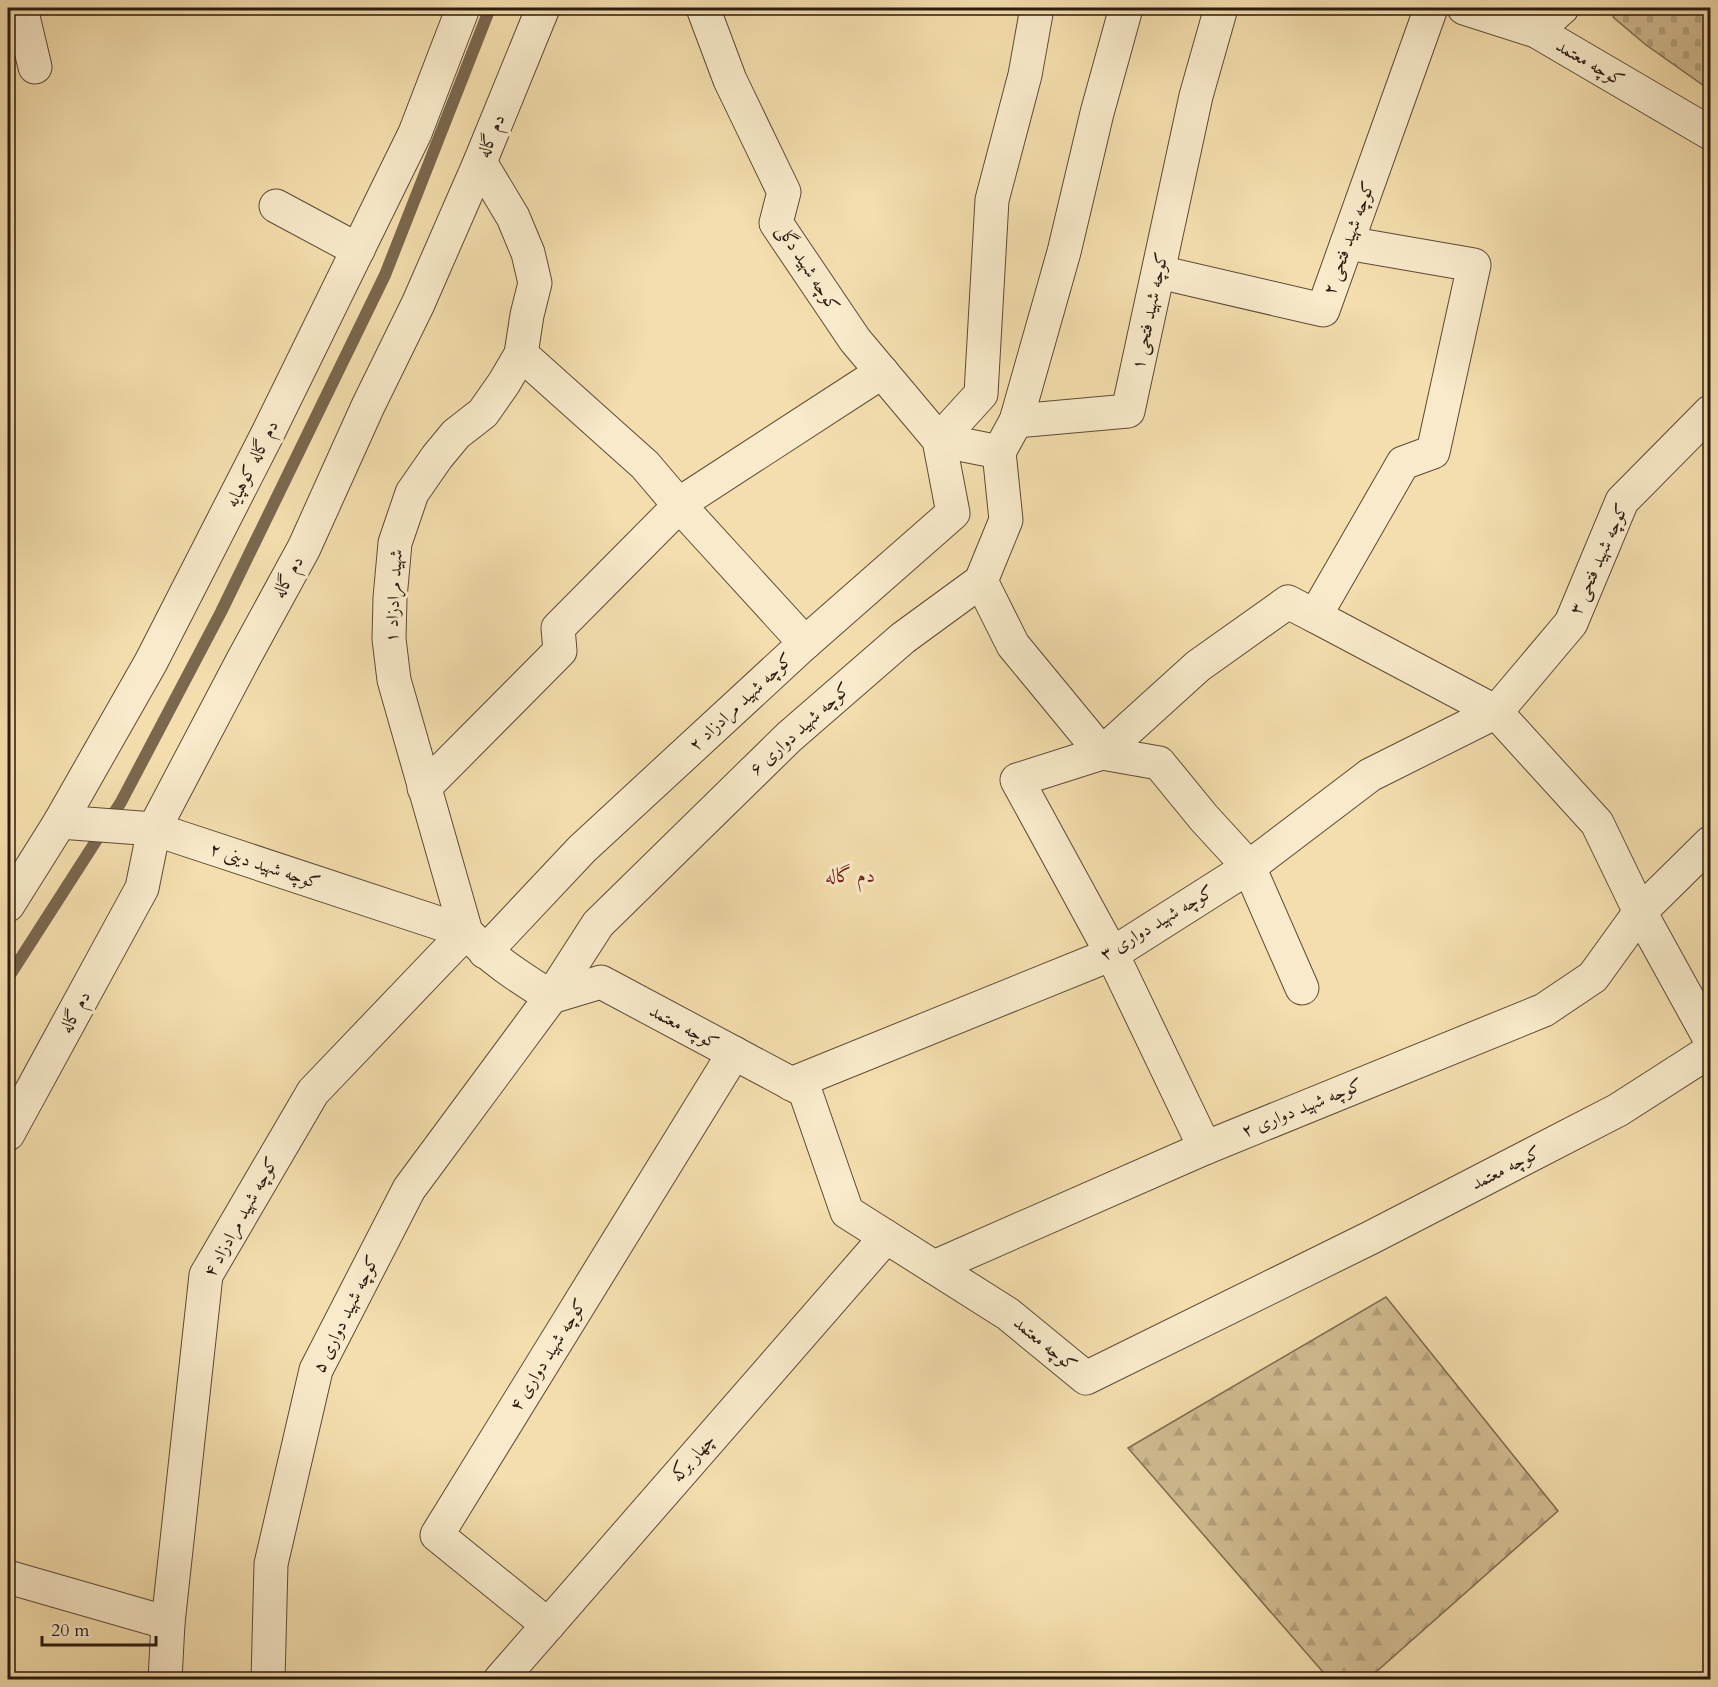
<svg xmlns="http://www.w3.org/2000/svg" width="1718" height="1687" font-family="Cardo,Amiri,serif">
<style>
.forest{fill:url(#forest-firs);stroke:#7e6c50;stroke-width:1.5}
.cemetery{fill:url(#cemetery-stones);stroke:#7e6c50;stroke-width:1.5}
.lines{fill:none;stroke-linecap:round;stroke-linejoin:round}
.stream{stroke:#7a674d;stroke-width:12}
.minor-casing{stroke:#5c4b36;stroke-width:35}
.minor{stroke:#f8eaca;stroke-width:33}
.labels{text-anchor:middle;dominant-baseline:central;stroke-width:6;stroke-linejoin:round;paint-order:stroke}
.street-label{font-size:18px;fill:#2a1a0f;stroke:#f8eaca}
.neighbourhood-label{font-size:20px;fill:#7a1f14;stroke:#f8eaca}
</style>
<defs>
<pattern id="forest-firs" width="22" height="20" patternUnits="userSpaceOnUse" patternTransform="scale(1.5)"><rect width="22" height="20" fill="#d2bd92"/><path d="M5 1l3.5 6h-7zM16 11l3.5 6h-7z" fill="#b4a27d"/></pattern>
<pattern id="cemetery-stones" width="16" height="16" patternUnits="userSpaceOnUse" patternTransform="scale(1.5)"><rect width="16" height="16" fill="#d2bd92"/><path d="M2 7V4a2 2 0 0 1 4 0v3zM10 15v-3a2 2 0 0 1 4 0v3z" fill="#b4a27d"/></pattern>
</defs>
<rect width="100%" height="100%" fill="#f4dead"/>
<filter id="stains"><feTurbulence type="fractalNoise" baseFrequency=".00333" numOctaves="4"/><feColorMatrix values="0 0 0 0 .2 0 0 0 0 .09 0 0 0 0 .02 0 0 0 .5 -.17"/></filter>
<radialGradient id="worn" r=".72"><stop offset=".6" stop-color="#630" stop-opacity="0"/><stop offset="1" stop-color="#630" stop-opacity=".3"/></radialGradient>
<path class="forest" d="M1386,1297L1558,1511L1368,1679H1329L1128,1448Z"/>
<path class="cemetery" d="M1619,8H1710V90L1646,45L1613,17Z"/>
<g class="lines">
<path class="stream" d="M8,978L121,802L221,612L385,275L490,8"/>
<defs>
<g id="minor">
<path d="M21,8L35,67"/>
<path d="M1464,8L1536,31L1710,133"/>
<path d="M1536,31L1562,8"/>
<path d="M480,162L513,217L528,253L535,283L527,315L521,354L504,383L483,413L456,434L437,457L412,493L395,543L390,598L389,639L394,680L466,932C491,959 519,977 551,997"/>
<path d="M276,206L358,250"/>
<path d="M1159,272L1323,310L1431,8"/>
<path d="M521,354L645,465L679,505L805,643"/>
<path d="M1016,421L1064,252L1097,113L1126,8"/>
<path d="M939,440L999,452L1016,421L1128,411L1196,96L1221,8"/>
<path d="M939,440L981,394L992,200L1025,75L1037,8"/>
<path d="M981,581L1013,645L1102,753L1159,763L1204,818L1249,867L1302,988"/>
<path d="M1315,616L1496,712L1597,823L1640,912L1710,1039"/>
<path d="M424,788L560,651L558,628L685,500L882,372"/>
<path d="M60,822L154,829L466,932"/>
<path d="M8,905L60,822L151,662L268,433L415,133L463,8"/>
<path d="M485,952L582,849L805,643L953,513L939,440L855,340L776,223L784,192L730,80L703,8"/>
<path d="M551,997L601,982L805,1091L847,1212L1008,1314L1086,1378L1372,1237L1618,1110L1710,1051"/>
<path d="M791,1084L1112,954L1249,867L1370,775L1496,712L1571,623L1622,501L1710,412"/>
<path d="M8,1134L142,888L154,829L244,658L304,548L368,406L418,304L480,162L543,8"/>
<path d="M1205,1148L1112,954L1017,780L1102,753L1198,666L1288,602L1315,616L1403,463L1433,452L1474,265L1347,243"/>
<path d="M934,1267L1205,1148L1544,1010L1593,977L1640,912L1710,843"/>
<path d="M8,1577L168,1623"/>
<path d="M548,1625L437,1535L734,1053"/>
<path d="M165,1680L168,1623L206,1275L313,1092L466,932"/>
<path d="M268,1680L271,1564L316,1370L409,1189L551,997L598,924L789,737L903,638L981,581L1006,520L999,452"/>
<path d="M500,1680L886,1237"/>
</g>
</defs>
<use href="#minor" class="minor-casing"/>
<use href="#minor" class="minor"/>
</g>
<g class="labels">
<g class="street-label">
<text transform="translate(1590 63) rotate(30)">کوچه معتمد</text>
<text transform="translate(491 136) rotate(-67)">دم گاله</text>
<text transform="translate(1349 238) rotate(-70)">کوچه شهید فتحی ۲</text>
<text transform="translate(808 268) rotate(57)">کوچه شهید دگلی</text>
<text transform="translate(1150 311) rotate(-78)">کوچه شهید فتحی ۱</text>
<text transform="translate(252 464) rotate(-63)">دم گاله کوهپایه</text>
<text transform="translate(1599 559) rotate(-66)">کوچه شهید فتحی ۳</text>
<text transform="translate(288 577) rotate(-61)">دم گاله</text>
<text transform="translate(394 596) rotate(-87)">شهید مرادزاد ۱</text>
<text transform="translate(741 702) rotate(-43)">کوچه شهید مرادزاد ۲</text>
<text transform="translate(800 729) rotate(-42)">کوچه شهید دواری ۶</text>
<text transform="translate(265 866) rotate(18)">کوچه شهید دینی ۲</text>
<text transform="translate(1157 923) rotate(-31)">کوچه شهید دواری ۳</text>
<text transform="translate(75 1012) rotate(-61)">دم گاله</text>
<text transform="translate(684 1027) rotate(28)">کوچه معتمد</text>
<text transform="translate(1302 1108) rotate(-22)">کوچه شهید دواری ۲</text>
<text transform="translate(1506 1168) rotate(-27)">کوچه معتمد</text>
<text transform="translate(241 1217) rotate(-61)">کوچه شهید مرادزاد ۴</text>
<text transform="translate(346 1314) rotate(-64)">کوچه شهید دواری ۵</text>
<text transform="translate(1045 1344) rotate(39)">کوچه معتمد</text>
<text transform="translate(548 1355) rotate(-58)">کوچه شهید دواری ۴</text>
<text transform="translate(693 1458) rotate(-49)">چهار برکه</text>
</g>
<g class="neighbourhood-label">
<text x="850" y="875">دم گاله</text>
</g>
</g>
<rect width="1718" height="1687" fill="none" stroke="#f4dead" stroke-width="30"/>
<rect x="9" y="9" width="1700" height="1669" fill="none" stroke="#2a1a0f" stroke-width="3"/>
<rect x="15" y="15" width="1688" height="1657" fill="none" stroke="#2a1a0f" stroke-width="1.5"/>
<path d="M42 1636v9h114v-9" fill="none" stroke="#2a1a0f" stroke-width="3"/>
<text x="51" y="1636" font-size="18" fill="#2a1a0f" stroke="#f8eaca" stroke-width="4.5" paint-order="stroke">20 m</text>
<rect width="100%" height="100%" filter="url(#stains)"/>
<rect width="100%" height="100%" fill="url(#worn)"/>
</svg>
